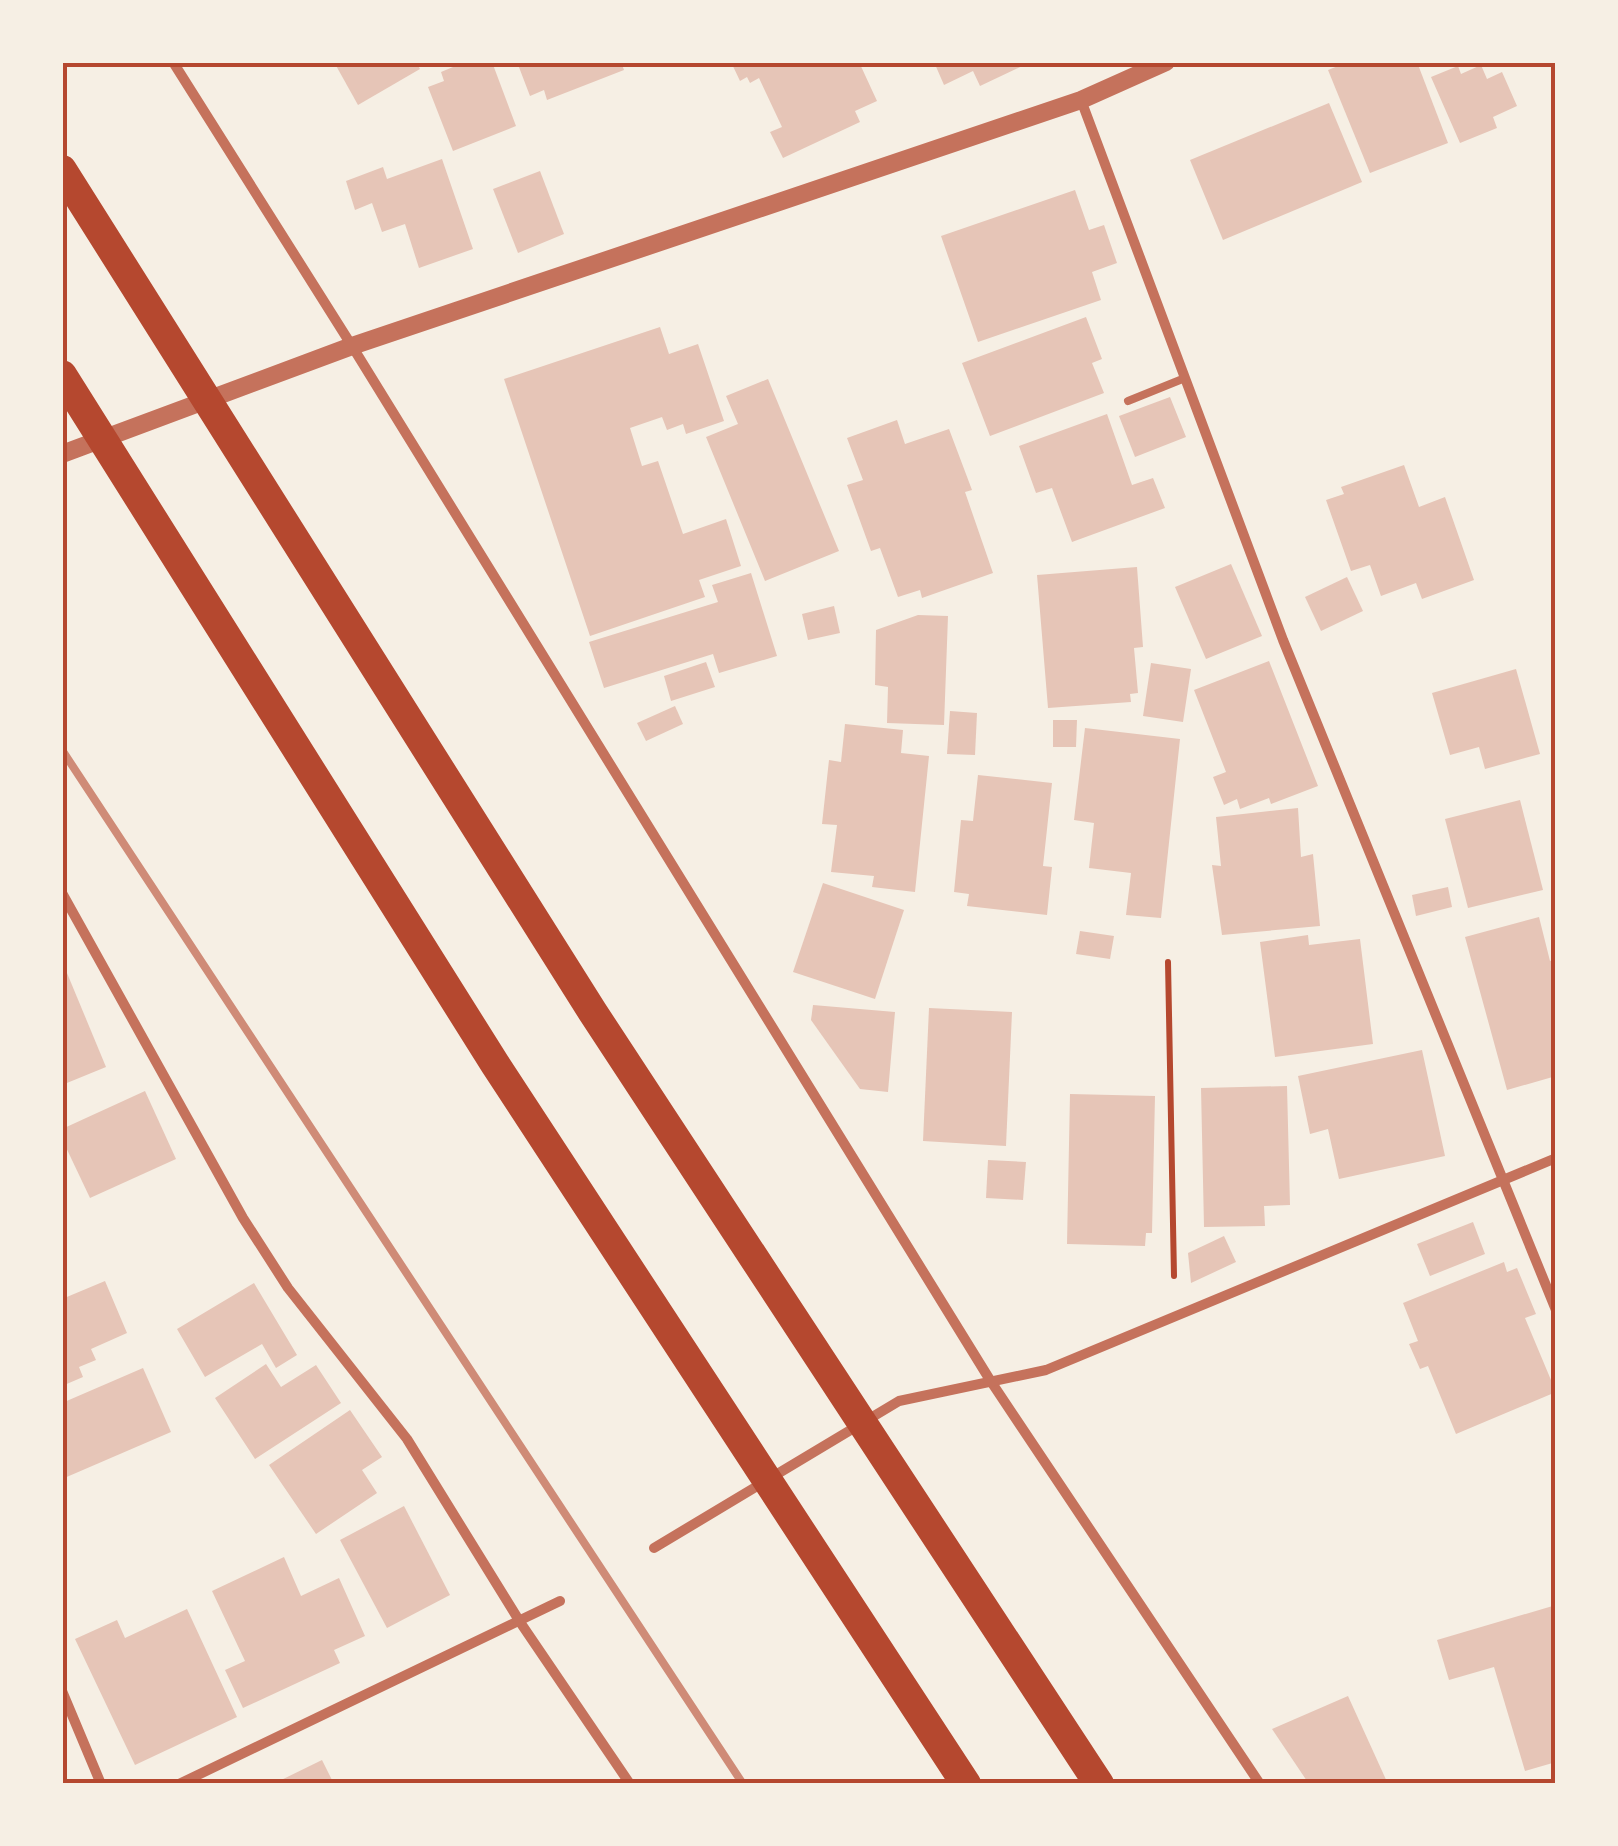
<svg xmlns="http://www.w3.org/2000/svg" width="1618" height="1846" font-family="'Fira Sans Condensed',sans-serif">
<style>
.building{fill:#e6c5b7}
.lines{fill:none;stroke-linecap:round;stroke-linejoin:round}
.path{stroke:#b5482f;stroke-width:6}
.service{stroke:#c5725c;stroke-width:8}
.minor{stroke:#c5725c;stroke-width:10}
.tertiary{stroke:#c5725c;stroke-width:18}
.motorway{stroke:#b5482f;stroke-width:30}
.rail{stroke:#cf8b77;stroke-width:8}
.neatline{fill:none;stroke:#b5482f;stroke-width:4}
</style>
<rect width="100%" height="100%" fill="#f6efe4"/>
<g class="building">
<path d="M334,62H416L420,69L358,105Z"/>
<path d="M465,62H492L516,126L453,151L428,87L444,81L441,72Z"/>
<path d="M517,62H621L624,70L547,100L544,90L530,96Z"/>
<path d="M731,62H859L877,101L855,111L860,122L783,158L770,132L782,127L759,78L750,83L747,77L740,81Z"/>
<path d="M934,62H1031L980,86L973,71L944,85Z"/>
<path d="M1348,62H1417L1448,143L1370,173L1328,70Z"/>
<path d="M1481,65L1487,79L1502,72L1517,106L1493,117L1497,128L1460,143L1431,77L1458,66L1461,74Z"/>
<path d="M1329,103L1362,182L1223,240L1190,160Z"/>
<path d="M442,159L473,249L419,268L405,224L382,232L372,203L355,210L346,181L383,167L387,179Z"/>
<path d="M540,171L564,234L518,253L493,189Z"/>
<path d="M1075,190L1089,230L1104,225L1117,263L1092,272L1101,300L978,342L941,236Z"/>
<path d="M1086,317L1102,359L1092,363L1104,393L990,436L962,363Z"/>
<path d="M660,327L669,354L698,344L724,421L686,434L683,424L667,430L662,417L630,428L642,466L658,461L683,534L726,519L741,566L699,580L705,597L590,636L504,379Z"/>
<path d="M768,379L839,551L765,581L706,437L738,424L726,396Z"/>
<path d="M1170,397L1186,437L1135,457L1119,416Z"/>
<path d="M1107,414L1132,485L1153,478L1165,508L1072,542L1052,488L1036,493L1019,446Z"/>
<path d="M897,420L905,444L949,429L972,490L965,492L993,573L922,598L920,590L898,597L880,548L871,551L847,485L863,480L847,438Z"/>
<path d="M1404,465L1419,507L1445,497L1474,580L1422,599L1416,583L1381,596L1370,565L1351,571L1326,500L1344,494L1341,487Z"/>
<path d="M1231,564L1262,636L1206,659L1175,587Z"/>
<path d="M1137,567L1143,647L1134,648L1138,693L1130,694L1131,702L1048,708L1037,575Z"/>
<path d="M751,573L777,656L719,673L713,654L604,688L589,642L718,602L712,585Z"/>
<path d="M1347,577L1363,611L1321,631L1305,597Z"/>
<path d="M834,606L840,633L808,640L802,614Z"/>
<path d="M918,615L948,616L944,725L887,723L888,687L875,685L876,630Z"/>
<path d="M1269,661L1318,786L1271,804L1269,798L1240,809L1237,799L1224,805L1213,777L1226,772L1194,690Z"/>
<path d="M706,662L715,687L671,701L664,676Z"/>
<path d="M1151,663L1191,669L1183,722L1143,716Z"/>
<path d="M1516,669L1540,754L1485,769L1479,747L1450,755L1432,693Z"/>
<path d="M675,706L683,724L646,741L637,723Z"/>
<path d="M950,711L977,713L975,755L947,754Z"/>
<path d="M1053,720H1077L1076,747H1053Z"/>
<path d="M845,724L903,730L901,753L929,756L915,892L872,887L874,876L831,872L837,825L822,824L829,760L841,762Z"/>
<path d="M1085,728L1180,739L1161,918L1126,915L1131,873L1089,868L1094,823L1074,820Z"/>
<path d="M978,775L1052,783L1043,866L1052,867L1047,915L967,906L969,894L954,892L961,820L973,821Z"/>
<path d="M1520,800L1543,890L1468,908L1445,819Z"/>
<path d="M1298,808L1301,857L1313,854L1320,926L1222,935L1212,865L1221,866L1216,817Z"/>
<path d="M823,883L904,910L875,999L793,972Z"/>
<path d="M1448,887L1452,907L1416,916L1412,895Z"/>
<path d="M1539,917L1550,961L1556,959V1076L1507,1090L1465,937Z"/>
<path d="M1080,931L1114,936L1110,959L1076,954Z"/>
<path d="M1308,935L1309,945L1360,939L1373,1044L1275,1057L1260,942Z"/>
<path d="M62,961L106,1067L62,1085Z"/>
<path d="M813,1005L895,1012L888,1092L860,1089L811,1020Z"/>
<path d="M929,1008L1012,1012L1006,1146L923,1141Z"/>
<path d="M1422,1050L1445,1156L1339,1179L1328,1129L1310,1134L1298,1076Z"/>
<path d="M1287,1086L1290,1205L1264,1206L1265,1226L1204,1227L1201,1088Z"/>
<path d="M145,1091L176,1159L90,1198L62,1139V1129Z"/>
<path d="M1070,1094L1155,1096L1152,1233H1146L1145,1246L1067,1244Z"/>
<path d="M988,1160L1026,1162L1023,1200L986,1198Z"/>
<path d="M1473,1222L1485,1254L1430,1276L1417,1244Z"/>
<path d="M1224,1236L1236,1262L1191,1283L1188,1253Z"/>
<path d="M1504,1262L1507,1272L1517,1268L1536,1314L1525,1318L1556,1392L1456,1434L1428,1366L1420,1369L1409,1344L1418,1341L1403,1303Z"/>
<path d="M105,1281L127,1333L91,1349L96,1360L79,1367L83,1377L62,1386V1299Z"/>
<path d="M254,1283L297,1355L276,1368L262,1344L205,1377L177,1329Z"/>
<path d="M266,1364L281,1387L316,1365L341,1403L255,1459L215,1398Z"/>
<path d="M143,1368L171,1432L62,1479V1403Z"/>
<path d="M350,1410L382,1457L362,1470L377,1493L316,1534L269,1465Z"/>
<path d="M404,1506L450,1595L387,1628L340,1540Z"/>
<path d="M284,1557L301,1596L339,1578L365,1636L334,1650L340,1663L243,1708L225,1670L245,1661L212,1591Z"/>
<path d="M1556,1605V1762L1525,1771L1494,1667L1449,1680L1437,1640Z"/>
<path d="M187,1609L237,1717L135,1765L75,1639L117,1620L125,1638Z"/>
<path d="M1348,1696L1388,1784H1309L1272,1729Z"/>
<path d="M322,1760L334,1784H273Z"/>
</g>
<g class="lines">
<path class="path" d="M1168,962L1174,1276"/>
<path class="service" d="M1128,401L1185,378"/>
<g class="minor">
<path d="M173,62L352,346L990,1380L1260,1784"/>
<path d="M1081,100L1283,640L1556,1310"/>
<path d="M62,893L243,1218L288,1288L407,1439L520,1622L630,1784"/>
<path d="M654,1548L899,1401L1046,1370L1556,1158"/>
<path d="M62,1691L101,1784"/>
<path d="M179,1784L560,1601"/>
</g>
<path class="tertiary" d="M62,454L352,346L1081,100L1166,62"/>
<g class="motorway">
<path d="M62,170L592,1011L1099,1784"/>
<path d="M62,375L495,1064L966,1784"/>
</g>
<path class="rail" d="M62,750L743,1784"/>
</g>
<rect width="1618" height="1846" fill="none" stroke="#f6efe4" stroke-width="130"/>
<rect x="65" y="65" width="1488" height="1716" class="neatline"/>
</svg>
